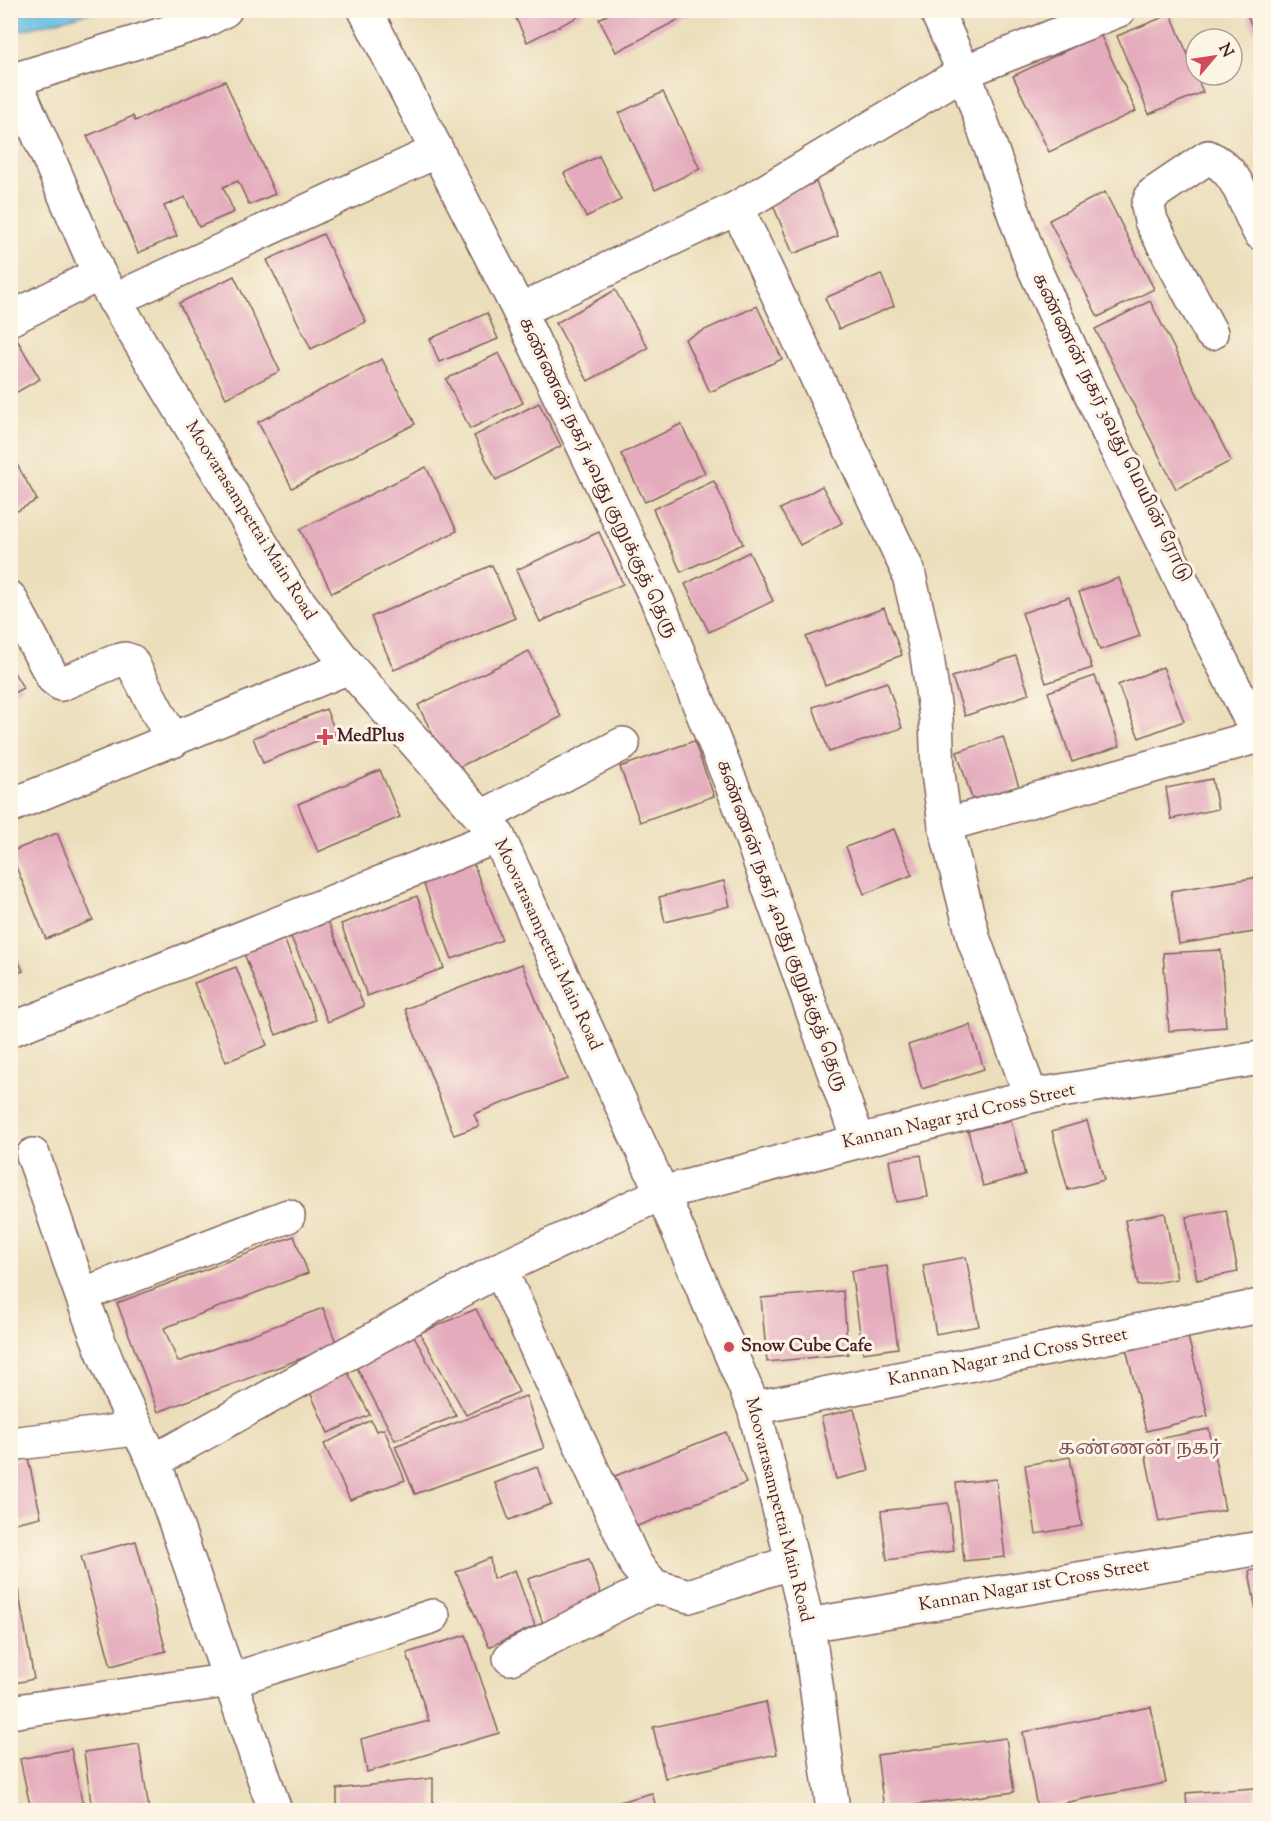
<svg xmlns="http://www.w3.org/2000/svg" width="1271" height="1821" font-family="'Sorts Mill Goudy','Noto Serif Tamil',serif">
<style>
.water{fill:#67bee4;stroke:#586e88;stroke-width:1.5}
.building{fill:#e4abbd}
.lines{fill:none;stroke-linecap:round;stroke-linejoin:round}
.minor-casing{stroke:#82625d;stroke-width:36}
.path{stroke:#82625d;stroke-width:4;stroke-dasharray:1.5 4.5;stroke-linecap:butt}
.minor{stroke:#fff;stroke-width:33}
.poi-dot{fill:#d1495b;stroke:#fcf5e5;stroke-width:2}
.labels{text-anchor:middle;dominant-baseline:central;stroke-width:6;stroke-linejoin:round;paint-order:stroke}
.street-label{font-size:18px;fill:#4a1f2b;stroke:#fcf5e5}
.poi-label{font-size:18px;font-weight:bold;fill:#4a1f2b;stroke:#fcf5e5;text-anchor:start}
.neighbourhood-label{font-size:20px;fill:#80505e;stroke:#fcf5e5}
</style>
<rect width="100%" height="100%" fill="#fcf5e5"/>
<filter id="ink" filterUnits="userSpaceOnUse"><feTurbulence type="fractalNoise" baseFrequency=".0167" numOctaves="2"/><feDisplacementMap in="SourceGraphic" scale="12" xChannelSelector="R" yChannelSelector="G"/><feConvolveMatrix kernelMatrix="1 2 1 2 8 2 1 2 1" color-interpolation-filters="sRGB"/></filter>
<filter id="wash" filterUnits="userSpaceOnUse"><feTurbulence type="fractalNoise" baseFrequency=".008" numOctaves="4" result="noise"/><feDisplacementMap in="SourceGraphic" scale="24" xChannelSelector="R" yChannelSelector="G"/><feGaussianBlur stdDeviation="1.35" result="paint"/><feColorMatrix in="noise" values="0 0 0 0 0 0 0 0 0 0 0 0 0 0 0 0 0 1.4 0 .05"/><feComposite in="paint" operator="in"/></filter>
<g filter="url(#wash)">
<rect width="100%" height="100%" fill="#ebdebb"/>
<path class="water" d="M11,10H97V11L11,33Z"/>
<g id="blocks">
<g class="building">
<path d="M512,10H582L584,14L527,42Z"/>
<path d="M616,10H697L616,52L599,19Z"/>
<path d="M1245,10H1260V46Z"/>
<path d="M1171,14L1203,92L1149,114L1117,36Z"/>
<path d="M1100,34L1136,111L1049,152L1013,76Z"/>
<path d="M225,81L275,194L249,205L238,181L223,187L234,212L199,227L185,197L164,206L177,236L138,253L87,136L133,116L135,121Z"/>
<path d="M663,92L700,169L655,190L619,113Z"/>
<path d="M599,156L621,200L586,217L564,173Z"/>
<path d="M816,182L838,236L793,254L771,200Z"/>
<path d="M1105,192L1154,289L1098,317L1049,220Z"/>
<path d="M323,234L366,322L311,349L267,260Z"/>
<path d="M881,274L894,306L839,329L825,298Z"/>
<path d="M234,276L280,371L226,398L179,303Z"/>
<path d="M615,290L648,348L588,381L556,323Z"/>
<path d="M1150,301L1231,461L1176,489L1095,329Z"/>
<path d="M757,306L782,359L710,392L685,339Z"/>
<path d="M487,313L498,339L439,362L430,339Z"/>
<path d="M16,338L40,379L10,396V342Z"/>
<path d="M499,353L523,403L470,429L446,379Z"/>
<path d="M382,359L415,424L292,488L258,422Z"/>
<path d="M539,403L561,446L496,480L474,436Z"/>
<path d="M681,424L705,473L645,502L621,454Z"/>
<path d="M10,452L37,500L10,515Z"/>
<path d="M426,467L457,531L332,593L300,529Z"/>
<path d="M714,481L743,544L681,572L653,509Z"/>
<path d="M822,486L842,523L800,545L780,509Z"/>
<path d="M599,532L623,584L540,622L516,570Z"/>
<path d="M749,552L773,601L709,632L685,584Z"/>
<path d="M492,565L515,618L394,670L371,617Z"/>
<path d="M1119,578L1140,636L1100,650L1079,592Z"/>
<path d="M1069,597L1092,668L1046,683L1022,613Z"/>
<path d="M884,608L902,655L825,685L806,637Z"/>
<path d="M529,651L561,717L451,771L418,705Z"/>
<path d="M1016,656L1029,694L965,716L952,677Z"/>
<path d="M10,665L23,688L10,695Z"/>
<path d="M1163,667L1184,721L1139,738L1118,685Z"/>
<path d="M1095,676L1120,746L1072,762L1048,692Z"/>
<path d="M887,682L902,728L829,752L813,707Z"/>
<path d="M326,709L336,733L263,763L253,738Z"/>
<path d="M1003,737L1019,787L973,802L957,752Z"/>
<path d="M694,741L714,796L640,822L620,767Z"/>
<path d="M380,770L400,817L318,852L298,804Z"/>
<path d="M1212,779L1218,809L1171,819L1166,788Z"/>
<path d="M894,829L912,875L864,894L846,847Z"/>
<path d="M57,833L93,920L46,939L10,852Z"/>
<path d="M468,849L502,940L452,959L418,869Z"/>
<path d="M1260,877V931L1179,944L1171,891Z"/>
<path d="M724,881L730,906L665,922L659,897Z"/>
<path d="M417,896L444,968L367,996L341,924Z"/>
<path d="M327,919L364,1006L328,1022L290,935Z"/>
<path d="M283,936L316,1020L276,1035L243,951Z"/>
<path d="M10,940L23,971L10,976Z"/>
<path d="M1221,950L1226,1027L1169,1031L1163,953Z"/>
<path d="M522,964L567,1079L474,1114L479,1126L454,1135L405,1009Z"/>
<path d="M236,967L267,1045L226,1062L194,983Z"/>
<path d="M970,1025L984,1069L922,1089L908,1045Z"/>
<path d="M1011,1120L1025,1175L983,1186L968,1131Z"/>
<path d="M1087,1121L1104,1180L1068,1190L1052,1131Z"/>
<path d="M921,1155L928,1197L896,1202L889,1160Z"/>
<path d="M1226,1210L1238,1272L1197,1280L1186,1217Z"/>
<path d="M1165,1213L1177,1279L1138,1286L1125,1220Z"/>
<path d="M294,1236L308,1273L164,1328L178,1362L323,1308L337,1345L158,1412L117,1303Z"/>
<path d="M966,1257L979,1326L936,1334L923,1265Z"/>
<path d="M887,1266L898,1348L863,1353L851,1271Z"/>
<path d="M843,1291L848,1354L767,1362L761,1298Z"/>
<path d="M476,1309L519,1392L466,1415L420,1333Z"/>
<path d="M1187,1333L1208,1416L1146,1431L1126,1348Z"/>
<path d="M413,1334L456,1416L395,1440L356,1366Z"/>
<path d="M347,1371L370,1415L328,1433L310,1392Z"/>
<path d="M526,1396L544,1448L415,1494L395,1446Z"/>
<path d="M854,1409L869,1471L836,1479L821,1417Z"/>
<path d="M371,1420L376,1431L384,1429L405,1480L350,1500L324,1444Z"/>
<path d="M1209,1429L1225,1510L1159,1522L1143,1442Z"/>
<path d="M726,1432L746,1483L635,1527L615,1476Z"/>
<path d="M1070,1457L1082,1526L1036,1534L1025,1465Z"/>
<path d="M28,1458L41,1517L10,1524V1462Z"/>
<path d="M537,1467L551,1504L509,1520L495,1483Z"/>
<path d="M996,1479L1005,1557L964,1561L956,1483Z"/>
<path d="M948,1503L954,1551L887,1560L881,1511Z"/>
<path d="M136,1541L166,1651L111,1666L81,1556Z"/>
<path d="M490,1558L493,1579L515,1570L535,1626L489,1647L456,1572Z"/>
<path d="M589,1559L604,1604L543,1624L528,1579Z"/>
<path d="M10,1561H13L34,1679L10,1684Z"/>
<path d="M1260,1569V1628H1259L1249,1571Z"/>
<path d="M466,1635L499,1733L367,1772L361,1739L429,1721L407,1653Z"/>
<path d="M766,1702L777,1754L665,1778L653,1727Z"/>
<path d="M1151,1707L1166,1783L1037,1808L1023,1732Z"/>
<path d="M1006,1738L1014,1792L884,1809L877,1755Z"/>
<path d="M139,1744L149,1810H92L84,1752Z"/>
<path d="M71,1749L84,1810H31L20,1759Z"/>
<path d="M433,1778V1810H337V1789Z"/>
<path d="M1255,1788L1256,1810H1187L1186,1793Z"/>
<path d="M652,1793L657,1810H599L598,1808Z"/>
</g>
</g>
</g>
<g filter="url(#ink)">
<use href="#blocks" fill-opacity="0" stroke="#82625d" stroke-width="1.5"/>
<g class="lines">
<defs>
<g id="minor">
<path d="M365,10L519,311"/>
<path d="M936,10L964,72L1031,261L1111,438L1260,739"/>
<path d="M10,81L202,22L225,10"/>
<path d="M15,81L99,274L288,588L349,667L498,836L662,1193L754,1408L808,1625L833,1810"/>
<path d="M737,208L908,571L926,649L936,718L938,773L945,825L974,940L1031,1096"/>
<path d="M114,300L437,151"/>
<path d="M10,319L99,274"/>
<path d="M1211,333L1151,221L1148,206L1152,195L1208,157C1240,170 1244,206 1260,233"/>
<path d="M10,598L53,678L61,684L116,661L125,659L131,661L173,741"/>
<path d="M10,806L349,667"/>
<path d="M482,817L623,744"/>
<path d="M945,825L1259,736"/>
<path d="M10,1030L498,836"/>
<path d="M858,1140L739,803L658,602L519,311L737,208L964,72L1119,10"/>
<path d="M33,1155C69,1256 101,1366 154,1461L275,1810"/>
<path d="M500,1269L636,1565L654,1586L689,1596L792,1562"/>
<path d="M82,1295L288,1216"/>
<path d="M754,1408L1260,1306"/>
<path d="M10,1444L136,1429"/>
<path d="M154,1461L500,1269L662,1193L1031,1096L1260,1058"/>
<path d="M808,1625L1260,1548"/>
<path d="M510,1658L654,1586"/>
<path d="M10,1712L231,1680L433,1616"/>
</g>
</defs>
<use href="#minor" class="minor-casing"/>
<path class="path" d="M10,15L33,10"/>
<use href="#minor" class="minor"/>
</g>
</g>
<g class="poi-dot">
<path d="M322 728h6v6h6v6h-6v6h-6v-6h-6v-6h6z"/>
<circle cx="729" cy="1347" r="6"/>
</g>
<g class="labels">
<g class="street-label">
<text transform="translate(1111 428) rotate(64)">கண்ணன் நகர் 3வது மெயின் ரோடு</text>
<text transform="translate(597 478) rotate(65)">கண்ணன் நகர் 4வது குறுக்குத் தெரு</text>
<text transform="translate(250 521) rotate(58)">Moovarasampettai Main Road</text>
<text transform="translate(781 926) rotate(70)">கண்ணன் நகர் 4வது குறுக்குத் தெரு</text>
<text transform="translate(547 945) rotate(65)">Moovarasampettai Main Road</text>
<text transform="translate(959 1117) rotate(-13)">Kannan Nagar 3rd Cross Street</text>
<text transform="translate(1008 1358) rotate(-11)">Kannan Nagar 2nd Cross Street</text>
<text transform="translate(778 1510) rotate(76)">Moovarasampettai Main Road</text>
<text transform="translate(1034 1586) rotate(-10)">Kannan Nagar 1st Cross Street</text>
</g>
<g class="poi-label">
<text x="337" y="737">MedPlus</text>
<text x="741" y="1347">Snow Cube Cafe</text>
</g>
<g class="neighbourhood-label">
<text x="1140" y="1449">கண்ணன் நகர்</text>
</g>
</g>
<rect width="1271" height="1821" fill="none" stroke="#fcf5e5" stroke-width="36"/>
<g transform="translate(1214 57) rotate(61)"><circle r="28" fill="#fcf5e5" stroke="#b59f9b" stroke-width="1.5"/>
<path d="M0-4.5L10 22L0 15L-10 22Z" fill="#d1495b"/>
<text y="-9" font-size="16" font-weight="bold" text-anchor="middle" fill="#4a1f2b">N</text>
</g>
</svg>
